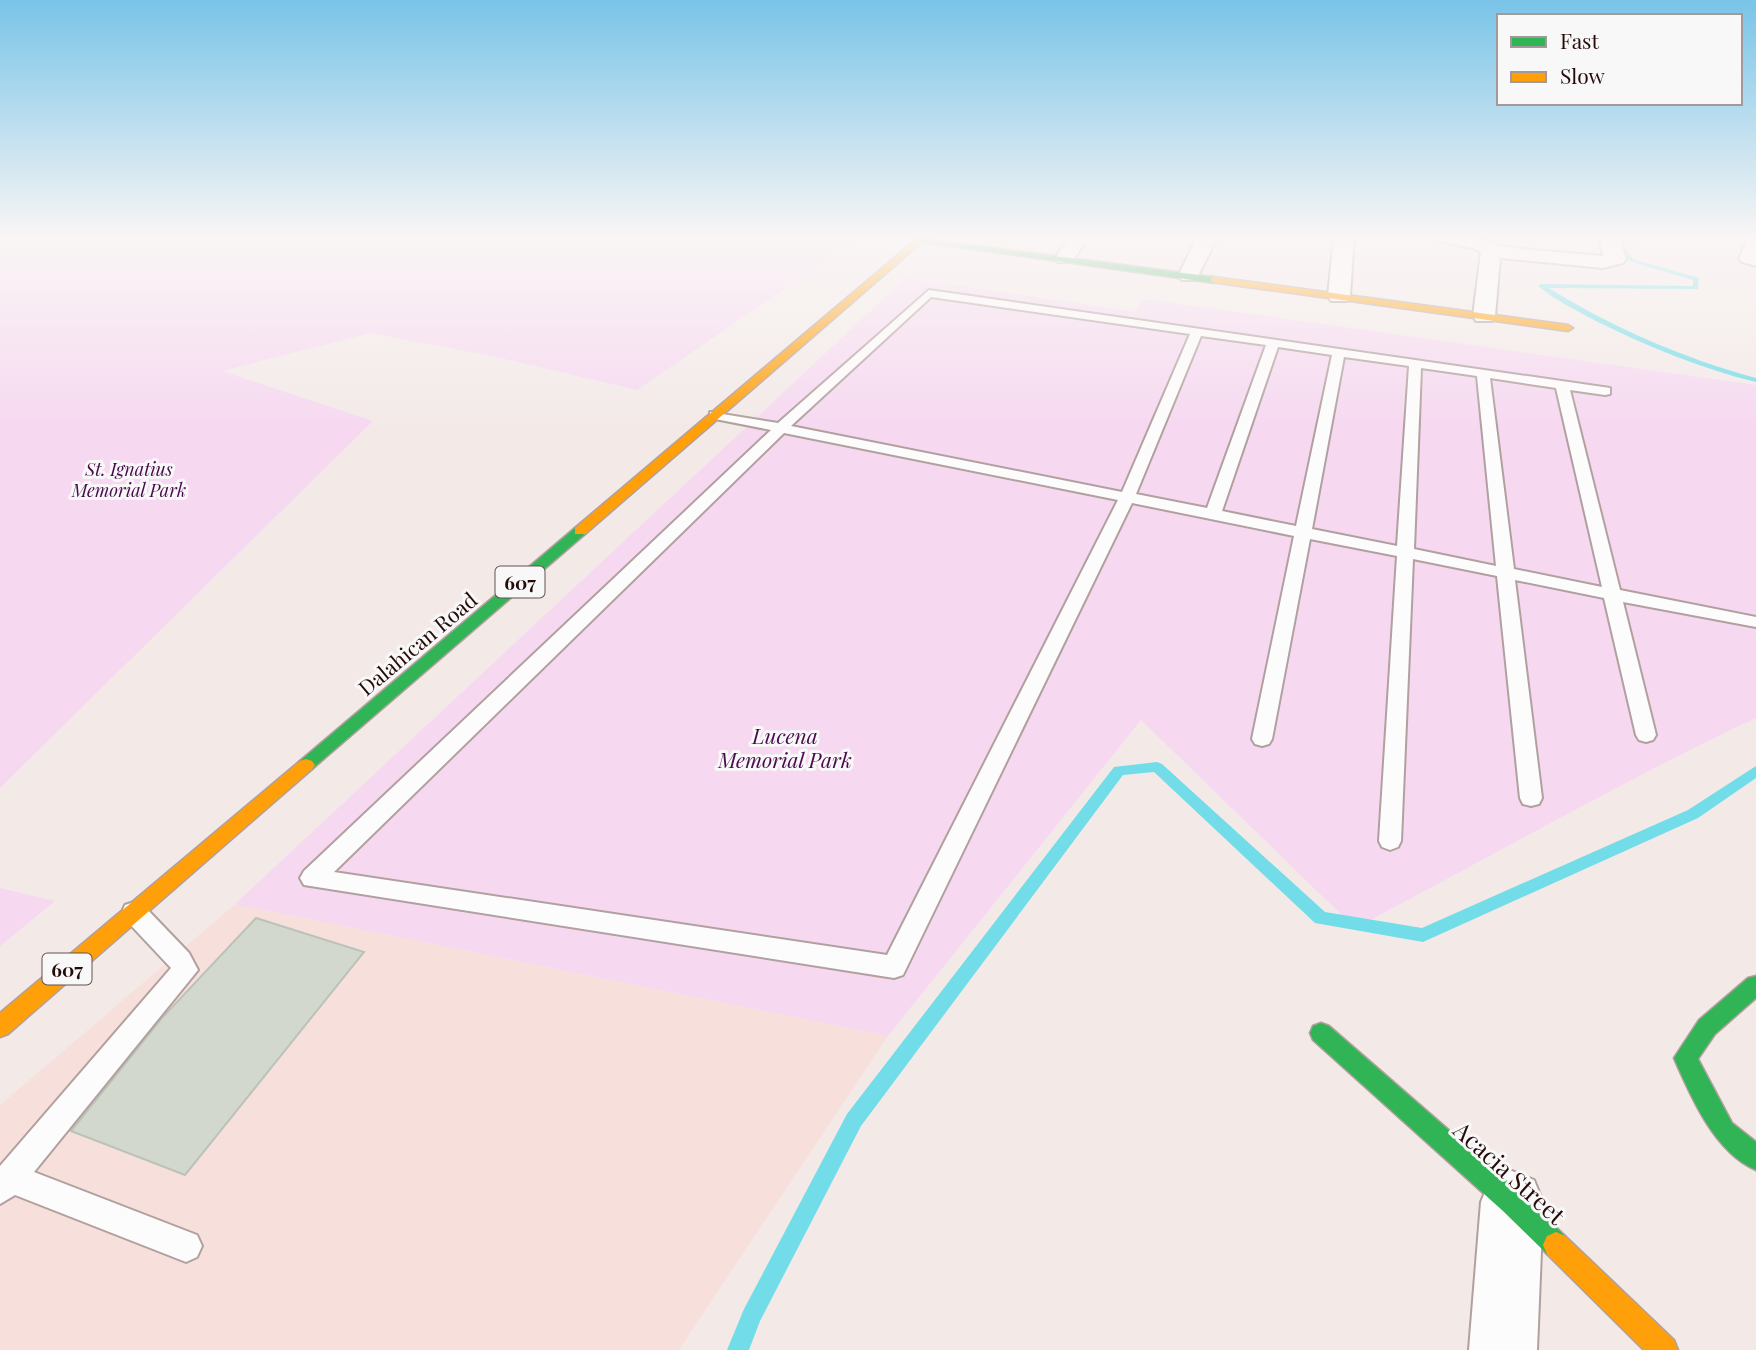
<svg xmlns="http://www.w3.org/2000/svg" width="1756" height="1350" font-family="'Playfair Display',serif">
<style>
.built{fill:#f7e0dc}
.green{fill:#f6d9f1}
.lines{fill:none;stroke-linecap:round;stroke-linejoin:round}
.stream{fill:#72dce8;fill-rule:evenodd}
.building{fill:#d2d8ce;stroke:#bdc2b8;stroke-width:2}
.lane-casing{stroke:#b1a09e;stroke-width:4}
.street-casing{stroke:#b1a09e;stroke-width:4}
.fast-casing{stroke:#b1a09e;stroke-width:3}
.slow-casing{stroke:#b1a09e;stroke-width:3}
.lane{fill:#fdfcfc;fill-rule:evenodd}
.street{fill:#fdfcfc;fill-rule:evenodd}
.fast{fill:#30b455;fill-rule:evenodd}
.slow{fill:#ff9f0a;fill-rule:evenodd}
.labels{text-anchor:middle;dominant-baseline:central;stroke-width:6;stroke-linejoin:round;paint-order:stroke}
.far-park-label{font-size:18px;font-style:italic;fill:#4a0a4e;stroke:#f8f8f8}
.shield{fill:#f8f8f8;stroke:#645150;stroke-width:2}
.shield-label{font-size:19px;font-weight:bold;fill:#240a08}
.street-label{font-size:21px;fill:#240a08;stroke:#f8f8f8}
.park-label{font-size:21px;font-style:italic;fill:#4a0a4e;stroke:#f8f8f8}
.near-street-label{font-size:24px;fill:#240a08;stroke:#f8f8f8}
</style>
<rect width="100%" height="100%" fill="#f3eae8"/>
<path class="built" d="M235,904L888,1036L679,1350H0V1105Z"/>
<g class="green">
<path d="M11,236H862L637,390L497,357L371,333L222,371L373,421L0,788V247L12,243Z"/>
<path d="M906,278L1136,312L1143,299L1756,385V718C1620,782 1489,858 1355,928L1141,720L888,1036L235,904Z"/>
<path d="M0,888L55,901L0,946Z"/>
</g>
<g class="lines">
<g class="stream">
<path d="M1649,236H1665L1623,244L1633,259L1699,278L1698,289L1549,288C1613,328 1683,358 1756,378V382C1699,368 1646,346 1594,320C1575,310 1554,299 1538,286L1541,284L1693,286V280L1629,261L1616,243Z"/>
<path d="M1157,762L1162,764L1325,912L1422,928L1688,810L1756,766V778L1698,818L1423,942L1315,923L1154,772L1123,775L861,1126L760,1321L749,1350H727L744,1309L847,1114L1114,767Z"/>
</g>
</g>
<path class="building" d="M256,918L364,952L185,1175L71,1131L161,1019Z"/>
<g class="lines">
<defs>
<g id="lane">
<path d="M929,290L1610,388V394L1605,395L1570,390L1620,590L1756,617V627L1623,602L1656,735L1653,740L1646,742L1639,740L1636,735L1604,598L1515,580L1542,798L1539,804L1531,806L1523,804L1520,798L1497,576L1413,559L1401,841L1398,847L1390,850L1382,847L1379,841L1397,556L1310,539L1272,739L1269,744L1262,746L1255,744L1252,739L1294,536L1132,503L903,975L894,978L304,885L300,878L304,871L771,430L710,418V412L778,423ZM931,297L1190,334L1122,492L791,426ZM1201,336L1266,345L1207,508L1136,494ZM1278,347L1332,355L1296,526L1222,511ZM1344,357L1409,366L1397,546L1312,529ZM1421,368L1477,376L1496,566L1414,549ZM1490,378L1556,388L1602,587L1514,569ZM784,433L1118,500L887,955L334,872Z"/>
<path d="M134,902L143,905L189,953L198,970L34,1172L197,1235L202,1246L197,1257L186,1262L15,1195L0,1204V1166L171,968L125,919L122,912L125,905Z"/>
</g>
<g id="street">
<path d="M1070,236H1089L1072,262H1058L1055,258Z"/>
<path d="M1198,236H1218L1196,280H1182L1178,276Z"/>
<path d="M1334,236H1354L1350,296L1347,301H1331L1328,296Z"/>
<path d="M1433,236H1474L1497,245L1521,249L1603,256L1599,236H1619L1626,259L1623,263L1603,268L1500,258L1495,316L1492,321H1476L1473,316L1481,252L1473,248L1435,240Z"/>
<path d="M1756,236V266L1742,262L1739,258L1749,238Z"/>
<path d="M1512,1171L1534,1180L1543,1202L1537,1350H1469L1481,1202L1490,1180Z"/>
</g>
<g id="fast">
<path d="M918,238L1214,277L1218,280L1214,283L921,242Z"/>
<path d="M580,527L585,528V534L312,769H300L297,765L300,761L575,528Z"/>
<path d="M1756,976V998L1715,1034L1698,1059L1732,1123L1756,1142V1170C1715,1153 1691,1097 1674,1058L1699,1020L1748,978Z"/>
<path d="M1321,1023L1329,1026L1521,1193L1565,1236L1569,1245L1565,1254L1556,1258L1547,1254L1503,1211L1313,1040L1310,1033L1313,1026Z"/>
</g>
<g id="slow">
<path d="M920,236H929L585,534H575V528Z"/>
<path d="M1214,277L1568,325L1573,328L1568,331L1211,282V278Z"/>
<path d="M306,759L312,761L315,765L312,769L8,1034L0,1037V1013L300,761Z"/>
<path d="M1556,1232L1565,1236L1674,1340L1678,1350H1644L1547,1254L1543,1245L1547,1236Z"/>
</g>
</defs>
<use href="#lane" class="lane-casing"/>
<use href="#street" class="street-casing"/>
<use href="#fast" class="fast-casing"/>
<use href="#slow" class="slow-casing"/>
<use href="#lane" class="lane"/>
<use href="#street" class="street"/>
<use href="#fast" class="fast"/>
<use href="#slow" class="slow"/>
</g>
<linearGradient id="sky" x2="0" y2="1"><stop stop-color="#79c4e8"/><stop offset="0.56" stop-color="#faf6f5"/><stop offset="1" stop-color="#faf6f5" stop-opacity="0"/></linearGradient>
<rect width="1756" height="425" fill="url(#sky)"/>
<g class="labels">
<g class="far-park-label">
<text x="129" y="469">St. Ignatius<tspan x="129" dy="21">Memorial Park</tspan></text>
</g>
<g class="shield">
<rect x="495.5" y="566.5" width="49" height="31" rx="5"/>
<rect x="42.5" y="953.5" width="49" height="31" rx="5"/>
</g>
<g class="shield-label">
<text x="520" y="582">607</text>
<text x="67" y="969">607</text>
</g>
<g class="street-label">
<text transform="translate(417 643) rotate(-40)">Dalahican Road</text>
</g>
<g class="park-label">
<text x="785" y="735">Lucena<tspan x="785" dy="24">Memorial Park</tspan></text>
</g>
<g class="near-street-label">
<text transform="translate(1510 1172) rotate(42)">Acacia Street</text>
</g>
</g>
<rect x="1497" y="14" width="245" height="91" fill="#f8f8f8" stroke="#a39998" stroke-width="2"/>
<rect x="1511" y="37" width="35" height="10" fill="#30b455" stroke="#a39998" stroke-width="2"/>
<text x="1560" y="49" font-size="21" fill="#240a08">Fast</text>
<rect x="1511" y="72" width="35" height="10" fill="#ff9f0a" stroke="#a39998" stroke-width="2"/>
<text x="1560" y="84" font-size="21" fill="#240a08">Slow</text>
</svg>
